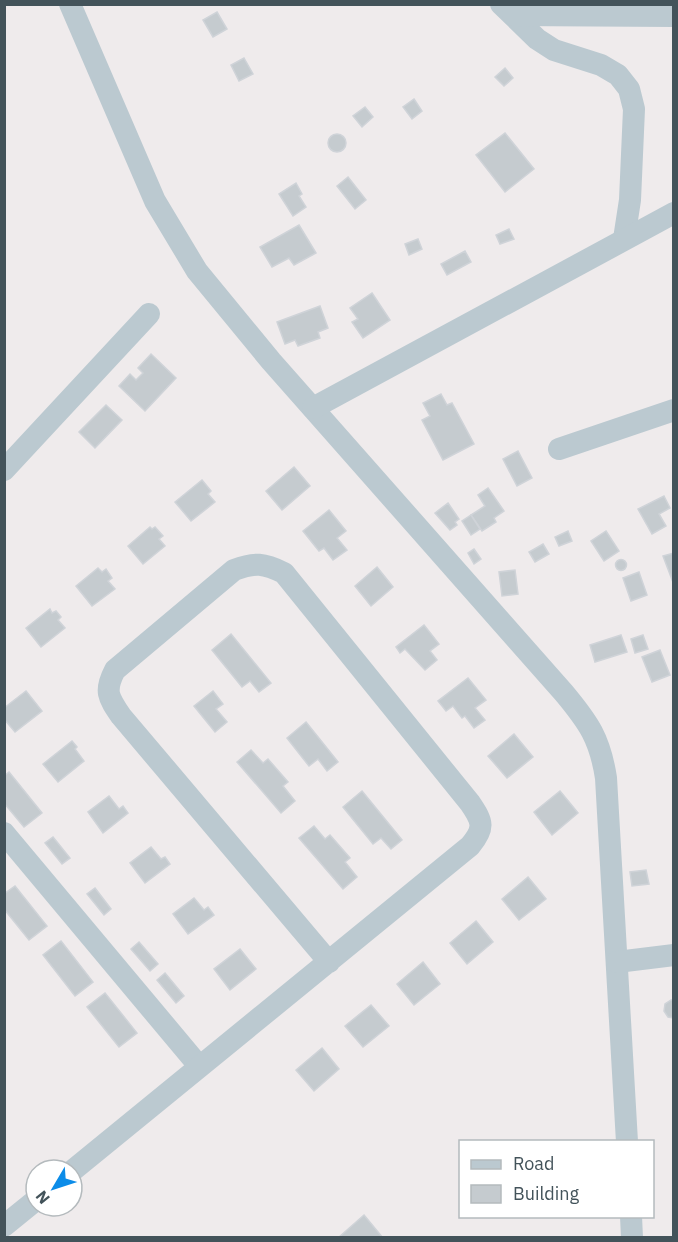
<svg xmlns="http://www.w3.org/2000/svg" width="678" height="1242" font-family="'IBM Plex Sans',sans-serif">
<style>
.building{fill:#c5cbcf;stroke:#cfd3d8;stroke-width:1.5}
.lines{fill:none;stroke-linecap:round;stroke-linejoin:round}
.minor{stroke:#bbc9d0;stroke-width:22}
</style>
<rect width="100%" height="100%" fill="#efebec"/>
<g class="building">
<path d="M217,12L227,29L213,37L203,20Z"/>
<path d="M244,58L253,74L239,81L231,65Z"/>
<path d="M505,68L513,78L504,86L495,77Z"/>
<path d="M414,99L422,111L412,119L403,107Z"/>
<path d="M365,107L373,117L362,127L353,116Z"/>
<path d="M505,133L534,169L505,192L476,155Z"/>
<circle cx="337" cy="143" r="9"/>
<path d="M348,177L366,200L355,209L337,186Z"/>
<path d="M296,183L302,194L299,196L306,207L293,216L279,194Z"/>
<path d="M299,225L316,253L294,265L289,258L272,267L260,247Z"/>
<path d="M509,229L514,239L500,244L496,235Z"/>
<path d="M418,239L422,249L409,255L405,244Z"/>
<path d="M465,251L471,262L447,275L441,264Z"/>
<path d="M372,293L390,320L363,338L352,322L358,319L350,308Z"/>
<path d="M320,306L328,328L318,332L320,338L298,346L295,340L285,344L277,322Z"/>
<path d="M151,354L176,378L145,411L119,386L130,374L136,380L143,373L138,368Z"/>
<path d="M441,394L447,405L452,403L474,444L443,460L422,420L430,416L423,403Z"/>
<path d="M106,405L122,420L95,448L79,432Z"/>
<path d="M518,451L532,478L517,486L503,459Z"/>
<path d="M294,467L310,486L282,510L266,491Z"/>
<path d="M202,480L211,491L208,494L215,502L191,521L175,502Z"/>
<path d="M488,488L504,511L494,518L496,522L482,531L471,515L485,506L478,495Z"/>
<path d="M664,496L670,508L659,514L666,526L652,534L638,509Z"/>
<path d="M448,503L459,519L455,522L457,525L450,530L435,513Z"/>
<path d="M329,510L346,531L337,538L347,550L333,560L324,548L319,551L303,531Z"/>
<path d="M471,515L480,529L471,535L462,521Z"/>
<path d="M150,527L152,529L155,527L163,536L159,539L165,546L143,564L128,546Z"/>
<path d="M568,531L572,541L559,546L555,537Z"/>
<path d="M606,531L619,551L604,561L591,541Z"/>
<path d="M543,544L549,554L535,562L529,552Z"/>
<path d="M474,549L481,559L474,564L468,553Z"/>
<path d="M674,553V585L663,556Z"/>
<circle cx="621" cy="565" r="5.5"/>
<path d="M377,567L393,587L371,606L355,586Z"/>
<path d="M98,568L102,572L106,569L112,578L108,581L115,589L92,606L76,586Z"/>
<path d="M515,570L518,594L502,596L499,572Z"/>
<path d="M639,572L647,595L631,601L623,578Z"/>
<path d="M50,609L52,613L56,611L61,617L58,620L65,628L41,647L26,628Z"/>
<path d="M424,625L439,644L430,651L437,660L425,670L405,649L400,653L396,647Z"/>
<path d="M231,634L271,683L259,692L250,681L242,687L212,650Z"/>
<path d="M621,635L627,652L595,662L590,645Z"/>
<path d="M643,635L648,649L635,653L631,639Z"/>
<path d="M660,650L670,675L652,682L642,657Z"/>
<path d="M468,678L486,700L475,708L485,720L474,728L465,716L462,718L453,706L446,711L438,701Z"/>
<path d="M26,691L42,711L15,732L4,719V708Z"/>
<path d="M213,691L223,704L216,709L227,722L215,732L194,706Z"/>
<path d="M306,722L338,762L327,771L318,759L309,766L287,738Z"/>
<path d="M514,734L533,757L507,778L488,756Z"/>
<path d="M72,741L77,747L75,749L84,761L58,782L43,764Z"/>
<path d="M251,750L263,763L268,759L288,782L283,786L295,801L281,813L237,762Z"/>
<path d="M9,772L42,813L24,827L4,803V776Z"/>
<path d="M362,791L402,840L391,849L381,838L373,844L343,807Z"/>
<path d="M560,791L578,813L552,835L534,812Z"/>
<path d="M109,796L119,809L123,806L128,813L103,833L88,812Z"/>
<path d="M314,826L325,839L330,835L350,858L345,862L357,877L343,889L299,838Z"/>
<path d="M53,837L70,858L62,864L45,843Z"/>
<path d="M151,847L161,859L165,857L170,864L145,883L130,863Z"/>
<path d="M646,870L649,884L632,886L630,872Z"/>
<path d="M528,877L546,899L519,920L502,899Z"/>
<path d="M15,886L47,926L29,940L4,909V894Z"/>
<path d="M95,888L111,909L104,915L87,894Z"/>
<path d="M194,898L204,910L208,907L214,915L188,934L173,914Z"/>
<path d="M476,921L493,942L467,964L450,943Z"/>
<path d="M61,941L93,982L75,996L43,955Z"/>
<path d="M139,942L158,964L150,971L131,949Z"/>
<path d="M240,949L256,969L230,990L214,969Z"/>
<path d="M423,962L440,984L414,1005L397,984Z"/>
<path d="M165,973L184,996L176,1003L157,980Z"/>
<path d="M105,993L137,1033L119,1047L87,1007Z"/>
<path d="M671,1000H674V1018L668,1017L664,1011L665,1004Z"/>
<path d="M371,1005L389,1026L363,1047L345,1026Z"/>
<path d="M322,1048L339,1069L314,1091L296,1070Z"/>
<path d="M364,1215L383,1238H338Z"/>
</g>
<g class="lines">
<g class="minor">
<path d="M70,4L155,201L197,271L271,361L564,693C589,723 600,739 606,778L627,1142"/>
<path d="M501,4L537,39L554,50L601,65L618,75L629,89L634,109L630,200L624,239"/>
<path d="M513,15L674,16"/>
<path d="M313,408L674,213"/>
<path d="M559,449L674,410"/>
<path d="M4,470L149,314"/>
<path d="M4,833L199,1066"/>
<path d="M617,962L674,955"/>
<path d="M72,1171L470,846C485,828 483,822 470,803L284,573C264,563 255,562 234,570L115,670C104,691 108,697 121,716L329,962"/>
<path d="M631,1216L632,1238"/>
<path d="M4,1226L36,1200"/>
</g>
</g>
<rect width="678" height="1242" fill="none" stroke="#43535a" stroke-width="12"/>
<rect x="459" y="1140" width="195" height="78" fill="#ffffff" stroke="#b4babd" stroke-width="1.5"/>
<rect x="471" y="1160" width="30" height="9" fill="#bbc9d0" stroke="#b4babd" stroke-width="1.5"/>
<text x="513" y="1170" font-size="18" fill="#43535a">Road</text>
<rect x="471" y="1185" width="30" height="18" fill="#c5cbcf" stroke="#b4babd" stroke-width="1.5"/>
<text x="513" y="1200" font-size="18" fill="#43535a">Building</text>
<g transform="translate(54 1188) rotate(231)"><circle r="28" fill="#ffffff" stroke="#b4babd" stroke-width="1.5"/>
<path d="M0-4.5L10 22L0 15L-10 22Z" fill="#0c8ce8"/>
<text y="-9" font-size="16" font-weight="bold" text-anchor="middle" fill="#43535a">N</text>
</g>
</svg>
